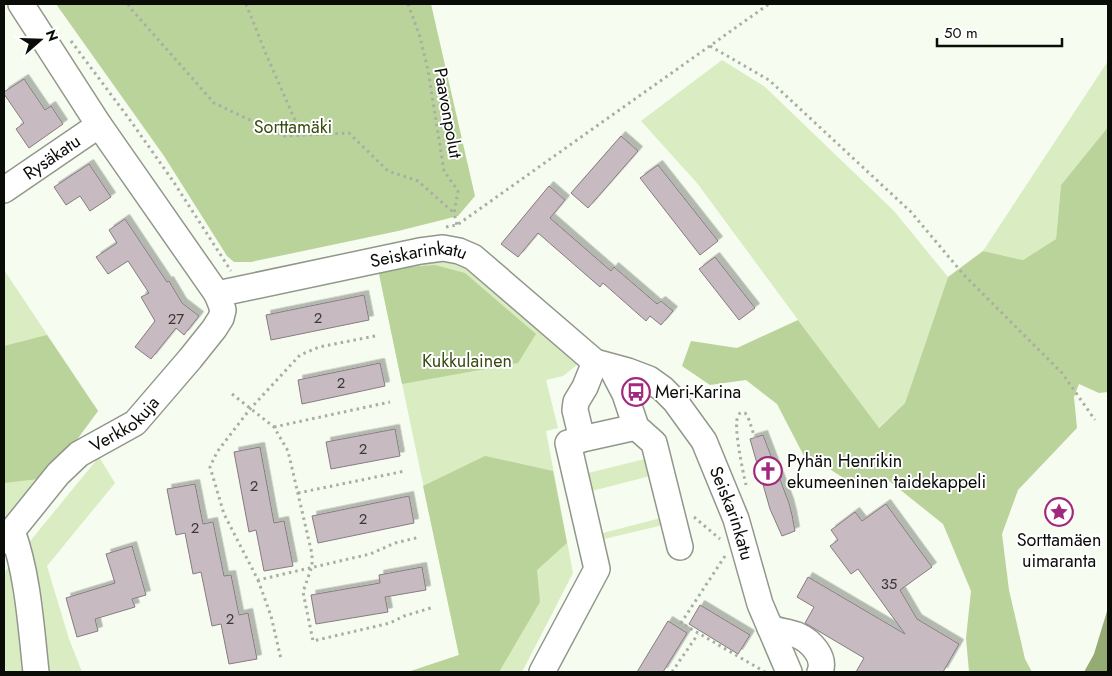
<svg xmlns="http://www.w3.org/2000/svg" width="1112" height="676" font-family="Jost,sans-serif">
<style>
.green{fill:#d9ecc2}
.forest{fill:#bad39a}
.water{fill:#94ab74}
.building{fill:#c7bac1;stroke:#867b81;filter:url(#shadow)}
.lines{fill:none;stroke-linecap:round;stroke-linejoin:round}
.minor-casing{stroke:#92978c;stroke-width:28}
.path{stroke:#a9aea4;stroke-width:3;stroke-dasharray:2.5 4;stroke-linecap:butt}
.minor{stroke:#fff;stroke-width:25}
.labels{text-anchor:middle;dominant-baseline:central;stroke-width:4;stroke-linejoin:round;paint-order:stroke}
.number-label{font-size:15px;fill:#393836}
.street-label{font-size:18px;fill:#0a0c08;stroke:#fff}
.park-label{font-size:18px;fill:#374c0f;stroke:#fff}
.poi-label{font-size:18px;fill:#0a0c08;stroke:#fff;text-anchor:start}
</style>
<defs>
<filter id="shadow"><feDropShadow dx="4.5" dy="-4.5" stdDeviation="0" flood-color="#0004"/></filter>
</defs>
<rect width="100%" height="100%" fill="#f6fcf0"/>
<g class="green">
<path d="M722,60L765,87L894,211L948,277L905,403L878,428L697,183L641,121Z"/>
<path d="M1108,61V127L1061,185L1056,239L1023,260L983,251Z"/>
<path d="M448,259L464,266L468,270L578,364L563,376L546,380L558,428L546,431L573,573L522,672H408L459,655L378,269Z"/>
<path d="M4,270L98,411L4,525Z"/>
<path d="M99,457L115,483L47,566L69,639L82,672H4V573Z"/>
<path d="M649,458L654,475L588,492L584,474Z"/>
<path d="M665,517L667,524L600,540L599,534Z"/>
</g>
<g class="forest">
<path d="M56,4H431L475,196L458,216L398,231L251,262H234L227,256L164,156Z"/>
<path d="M1108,127V392L1099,393L1079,384L1074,397L1077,428L1018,490L1002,534L1009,590L1025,659L1032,672H969L966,638L971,591L943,524L888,480L848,481L825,466L805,458L777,404L746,380L710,385L682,366L691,341L737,348L798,320L879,428L905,403L948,277L983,251L1023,260L1056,239L1061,185Z"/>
<path d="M435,265L465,273L536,334L518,363L402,384L378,269Z"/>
<path d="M47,335L98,411L73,445L38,479L4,483V346Z"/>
<path d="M485,456L553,471L567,543L537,570L540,602L499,672H408L459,655L423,486Z"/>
</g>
<path class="water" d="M1108,608V672H1084L1094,654Z"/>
<g class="building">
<path d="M24,79L45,110L51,106L63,124L29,148L16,129L24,123L4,94V92Z"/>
<path d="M621,136L638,151L588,208L571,193Z"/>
<path d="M89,164L111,197L90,211L80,196L66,205L54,187Z"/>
<path d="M658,165L718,241L700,255L640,178Z"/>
<path d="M549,186L565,200L550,218L611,271L614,267L657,304L661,301L673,311L661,325L650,316L646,321L603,283L600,287L538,233L518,257L501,244Z"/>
<path d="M125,219L167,282L169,281L182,303L199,316L184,335L176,328L151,359L135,347L155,321L141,297L149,293L128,261L108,274L96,257L117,243L109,230Z"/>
<path d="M715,257L755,308L739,320L699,269Z"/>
<path d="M364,295L369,320L271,340L266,315Z"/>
<path d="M380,363L385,386L302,404L298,380Z"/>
<path d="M395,429L400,456L331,469L326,442Z"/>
<path d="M763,435L789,503L792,515L795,531L782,536L770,509L750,439Z"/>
<path d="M260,447L274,523L284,521L293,566L264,571L256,530L249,532L234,452Z"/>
<path d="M195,484L203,524L213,522L224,576L231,575L239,615L248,613L257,659L229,664L221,624L212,626L201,572L193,574L185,533L176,535L167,489Z"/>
<path d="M409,496L414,523L318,543L312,516Z"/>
<path d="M886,504L932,567L900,590L917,619L959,644L943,672H856L864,658L805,623L814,607L797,597L808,577L905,634L858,569L851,574L830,546L838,540L831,530L855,512L862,521Z"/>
<path d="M132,546L146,595L132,599L135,607L95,619L98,631L77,637L66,598L115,583L106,554Z"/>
<path d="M422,567L426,590L385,597L388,612L316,624L311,595L380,583L379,575Z"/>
<path d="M700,605L750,635L738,654L689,624Z"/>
<path d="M668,621L687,633L663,672H637Z"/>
</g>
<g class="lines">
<defs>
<g id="minor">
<path id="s1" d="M21,4L99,125L217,294L420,251L443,248L459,251L473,257L595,362L628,371L649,379L663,389L675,401L704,441L736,519L760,604L789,672"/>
<path id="s2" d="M4,190L99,125"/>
<path d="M595,362L585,387L576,402L575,410L582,439L636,427"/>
<path d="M611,367L625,394L636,427L654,443L680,547"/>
<path d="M12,531C28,574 31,627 36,672"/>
<path id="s3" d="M4,541L58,474L79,454L135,423L190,359L214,329L221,318L223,310L221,304L217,294"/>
<path d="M770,628C779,631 789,632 797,635C811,641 826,657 820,672"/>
<path d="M542,672L597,569L568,443L582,439"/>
</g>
</defs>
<use href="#minor" class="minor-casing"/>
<g class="path">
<path d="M128,4L132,10L214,103L284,136L349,133L388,171L418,181L454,213"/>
<path d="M246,4L266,54L294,118L310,134"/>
<path d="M408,4L420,37L428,70L444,171L458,191L454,213L457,225"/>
<path d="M71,41L130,120L173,181L231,271"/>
<path d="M710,46L769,80L911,212L964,275L1062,373L1095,420"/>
<path d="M446,227L457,225L769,4"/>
<path d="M375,336L319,347L300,355L250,409L217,452L210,467L224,514L258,580L370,554L395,543L420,537"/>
<path d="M232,394L274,427L288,451L312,554V566L303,592L313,641L390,623L404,616L434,607"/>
<path d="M274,427L390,402"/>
<path d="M746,485C743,472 733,426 738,416C740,412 741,413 745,413L748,417L755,438"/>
<path d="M298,493L405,471"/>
<path d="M694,517L720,539"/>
<path d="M725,556L681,623L765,672"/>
<path d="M258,580L271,616L281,659"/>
<path d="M672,672L698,634"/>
</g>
<use href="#minor" class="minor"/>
</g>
<defs>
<symbol id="bus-ring" viewBox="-11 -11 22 22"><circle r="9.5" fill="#fff" stroke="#a2287e" stroke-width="1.5"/><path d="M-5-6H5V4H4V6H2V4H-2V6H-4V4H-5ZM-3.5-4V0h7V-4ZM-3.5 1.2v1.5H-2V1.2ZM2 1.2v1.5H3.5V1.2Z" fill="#a2287e"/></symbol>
<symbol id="church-ring" viewBox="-11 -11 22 22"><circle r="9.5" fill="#fff" stroke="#a2287e" stroke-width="1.5"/><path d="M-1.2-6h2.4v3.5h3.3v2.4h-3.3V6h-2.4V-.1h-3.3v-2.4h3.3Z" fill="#a2287e"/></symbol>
<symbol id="sight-ring" viewBox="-11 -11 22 22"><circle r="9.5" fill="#fff" stroke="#a2287e" stroke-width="1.5"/><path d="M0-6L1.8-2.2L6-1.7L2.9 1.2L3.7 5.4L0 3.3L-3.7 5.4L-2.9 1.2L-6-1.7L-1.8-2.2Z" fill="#a2287e"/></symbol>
</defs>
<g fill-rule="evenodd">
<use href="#bus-ring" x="620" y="376" width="32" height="32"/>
<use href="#church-ring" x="752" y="455" width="32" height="32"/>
<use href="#sight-ring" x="1043" y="496" width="32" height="32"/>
</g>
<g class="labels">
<g class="number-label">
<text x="318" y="318">2</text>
<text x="176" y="319">27</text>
<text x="341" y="383">2</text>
<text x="363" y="449">2</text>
<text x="254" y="486">2</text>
<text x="363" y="519">2</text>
<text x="195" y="528">2</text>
<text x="889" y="584">35</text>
<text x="230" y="619">2</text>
</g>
<g class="street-label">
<text transform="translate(448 113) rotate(80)">Paavonpolut</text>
<text stroke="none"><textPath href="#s2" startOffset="58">Rysäkatu</textPath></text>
<text stroke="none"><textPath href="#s1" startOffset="556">Seiskarinkatu</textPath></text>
<text stroke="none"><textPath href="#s3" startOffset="170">Verkkokuja</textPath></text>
<text stroke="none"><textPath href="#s1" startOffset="991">Seiskarinkatu</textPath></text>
</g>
<g class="park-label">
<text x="293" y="127">Sorttamäki</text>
<text x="467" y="361">Kukkulainen</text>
</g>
<g class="poi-label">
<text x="655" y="392">Meri-Karina</text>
<text x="787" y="461">Pyhän Henrikin<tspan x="787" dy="21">ekumeeninen taidekappeli</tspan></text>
<text x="1059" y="540" text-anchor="middle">Sorttamäen<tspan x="1059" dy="21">uimaranta</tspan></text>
</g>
</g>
<rect width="1112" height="676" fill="none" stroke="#0a0c08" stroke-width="10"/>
<g transform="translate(40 40) rotate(70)" stroke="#ffffff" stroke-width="4" paint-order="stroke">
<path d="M0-4L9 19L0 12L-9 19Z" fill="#0a0c08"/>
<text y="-8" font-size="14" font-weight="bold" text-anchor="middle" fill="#0a0c08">N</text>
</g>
<path d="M937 38v8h125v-8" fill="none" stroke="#0a0c08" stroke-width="2.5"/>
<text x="944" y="38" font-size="15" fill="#0a0c08" stroke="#ffffff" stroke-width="4" paint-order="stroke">50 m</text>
</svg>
